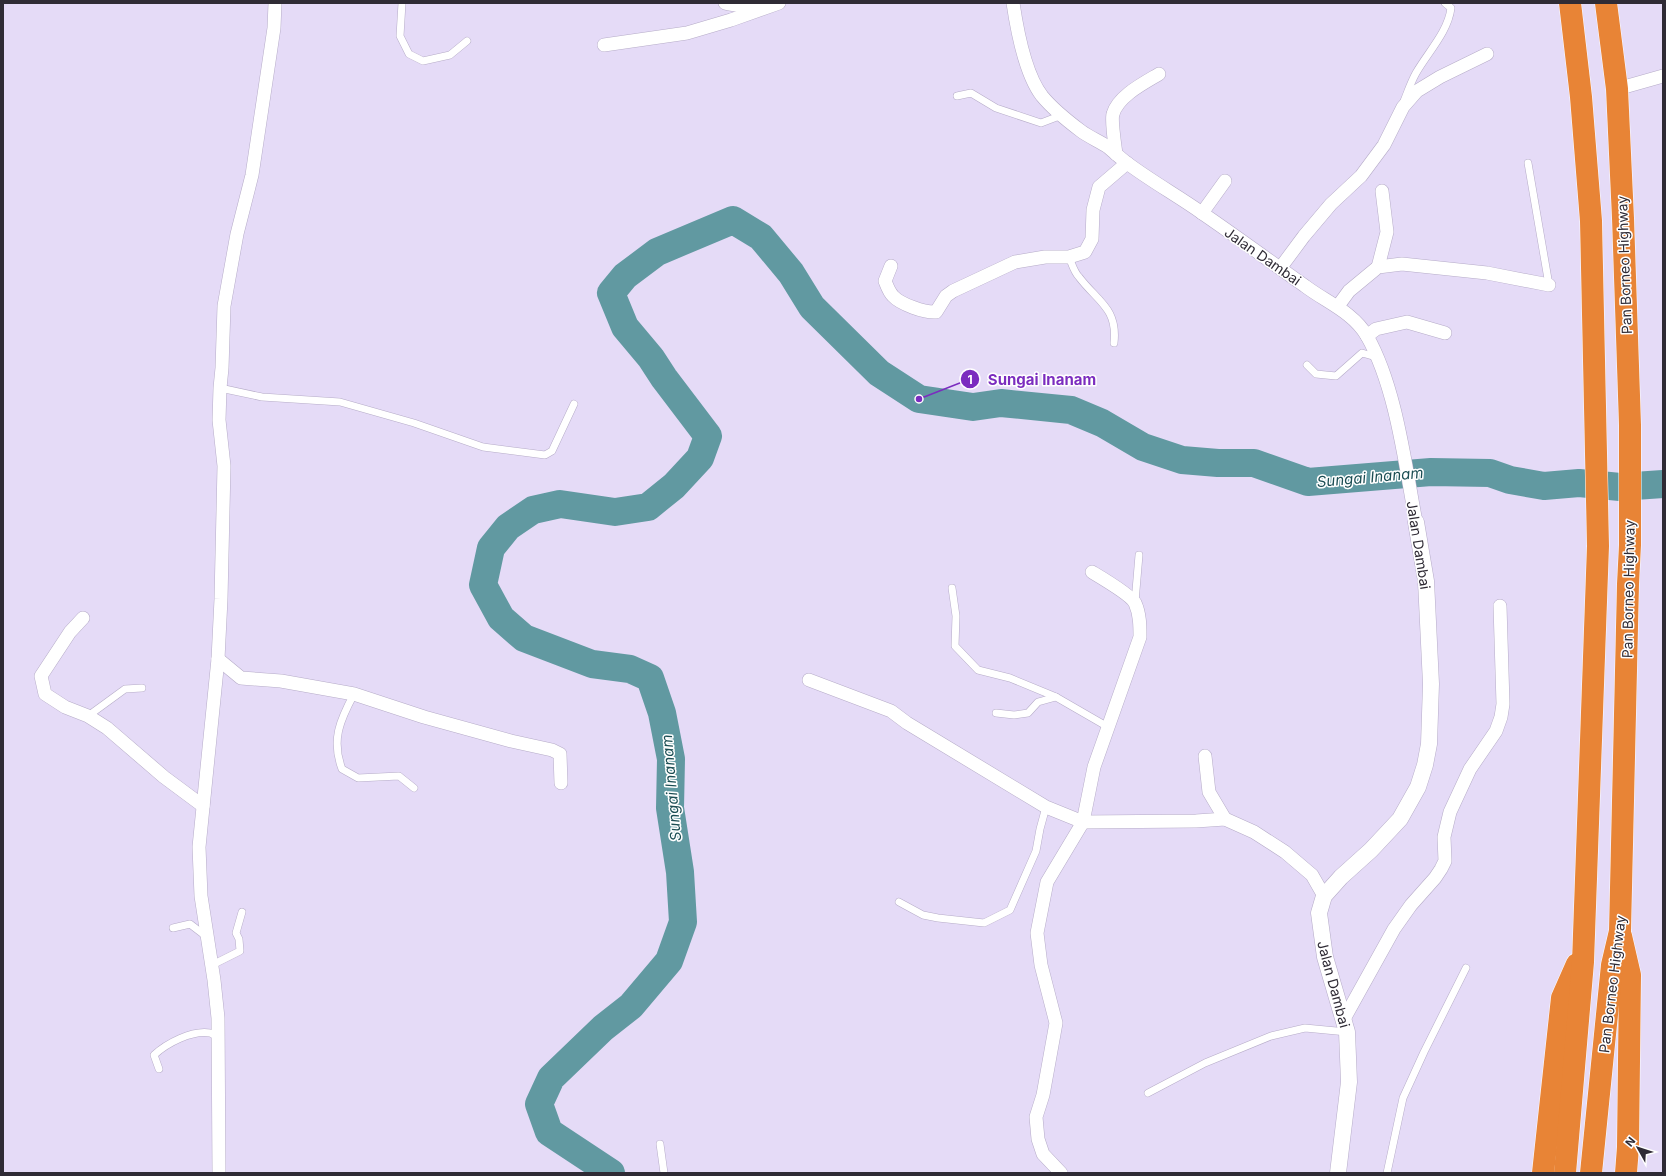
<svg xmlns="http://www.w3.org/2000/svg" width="1666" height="1176" font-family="Inter,sans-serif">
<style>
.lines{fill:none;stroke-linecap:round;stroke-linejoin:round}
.river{stroke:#6199a1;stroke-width:28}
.service-casing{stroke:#b6acc8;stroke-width:8}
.minor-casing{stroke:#b6acc8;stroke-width:14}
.tertiary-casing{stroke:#b6acc8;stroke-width:17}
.trunk-casing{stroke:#fff;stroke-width:23}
.service{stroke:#fff;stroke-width:7}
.minor{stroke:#fff;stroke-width:13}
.tertiary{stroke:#fff;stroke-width:16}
.trunk{stroke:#e88436;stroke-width:22}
.labels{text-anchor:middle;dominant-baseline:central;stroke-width:3;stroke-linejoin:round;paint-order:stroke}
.street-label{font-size:14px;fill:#2f2b35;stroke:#fff}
.water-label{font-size:15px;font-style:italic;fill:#1b4d53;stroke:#fff}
.leader{fill:none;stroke:#7b2cbf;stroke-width:1.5}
.callout-dot{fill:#7b2cbf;stroke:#fff;stroke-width:1.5}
.mark-label{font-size:12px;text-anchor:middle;font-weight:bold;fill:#fff}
.callout-label{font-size:15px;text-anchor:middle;font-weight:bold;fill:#7b2cbf;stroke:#fff;stroke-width:3;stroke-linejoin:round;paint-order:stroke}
</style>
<rect width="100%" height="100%" fill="#e5dbf7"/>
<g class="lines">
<path class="river" d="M611,1173L549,1132L539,1104L551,1078L603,1028L631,1006L669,961L683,922L680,872L670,808L671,759L662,713L650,678L630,669L592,664L524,638L501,618L483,585L491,548L508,527L533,510L560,504L615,512L648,507L674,486L700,458L708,436L664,378L651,358L625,327L611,293L625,276L657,252L733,220L761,237L791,273L812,307L879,373L919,399L973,407L1001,403L1071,410L1102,423L1143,447L1182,460L1218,463H1254L1308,482L1431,472L1490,473L1510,480L1544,486L1579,483L1620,487L1663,484"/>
<defs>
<g id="service">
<path d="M402,3L400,36L409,54L423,61L450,55L467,41"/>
<path d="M957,96L971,93L996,108L1041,123L1062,115"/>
<path d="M1404,101C1408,91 1411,82 1416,73C1428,52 1448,32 1451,8L1445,3"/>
<path d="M1528,163L1549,285"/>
<path d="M1069,257C1072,264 1074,272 1079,277C1097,301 1118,308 1114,343"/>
<path d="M1307,365L1316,374L1336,376L1362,353L1376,357"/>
<path d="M220,388L262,397L340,402L414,423L483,447L545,455L552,451L574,404"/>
<path d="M952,588L956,616L955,646L978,670L1010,678L1056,697L1108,727"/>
<path d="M1135,602L1139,555"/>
<path d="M354,694C340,720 331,740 342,769L358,778L399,776L414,788"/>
<path d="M996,713L1014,715L1028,713L1038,702L1056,697"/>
<path d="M88,716L125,689L142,688"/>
<path d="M899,902L923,915L938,918L984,923L1010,910L1036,851L1040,829L1046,807"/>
<path d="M173,928L190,924L207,937"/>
<path d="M212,965L240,951L239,939L236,933L242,912"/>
<path d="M159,1069L154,1055C167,1043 192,1030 210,1033C213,1034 216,1036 218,1038"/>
<path d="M1148,1093L1205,1063L1271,1036L1305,1028L1347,1032"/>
<path d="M660,1144L664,1173"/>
<path d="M1387,1173L1403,1098L1424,1052L1466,968"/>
</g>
<g id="minor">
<path d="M725,3C738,7 750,4 763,8"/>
<path d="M1013,3C1017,30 1025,74 1042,96C1051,107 1069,122 1081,131C1089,137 1099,141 1108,147C1114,152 1120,158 1127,163C1151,181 1178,196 1202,213C1237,237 1271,262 1305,286C1326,302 1353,312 1367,336C1396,387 1405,464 1416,522"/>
<path d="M604,45L687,33L731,20L779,3"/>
<path d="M1617,89L1663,76"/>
<path d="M1116,154C1115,146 1111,120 1113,114C1118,96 1144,83 1159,74"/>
<path d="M1202,213L1225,181"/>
<path d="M891,266L885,281C887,286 889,292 893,296C900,304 925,313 936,312L946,296L953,291L1015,262L1045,257H1069L1085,252L1092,239L1093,210L1099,187L1127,163"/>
<path d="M1281,267L1304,236L1331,204L1361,176L1384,145L1403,107L1417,91L1440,77L1487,54"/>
<path d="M1378,267L1387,232L1382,191"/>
<path d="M1338,306L1349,291L1378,267L1402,264L1487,273L1549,285"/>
<path d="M1367,336L1376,329L1407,322L1445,333"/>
<path d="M83,618L70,632L41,676L45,694L65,707L88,716L107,728L164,777L203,806"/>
<path d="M218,659L241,678L281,681L354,694L424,717L511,741L552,750L560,754L561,783"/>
<path d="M809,680L891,711L907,723L1046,807L1083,822L1196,821L1225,819L1254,832L1285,852L1312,875L1324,896"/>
<path d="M1205,756L1209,792L1225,819"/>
<path d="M1344,1019L1394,929L1411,905L1435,878L1441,869L1445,861L1444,837L1450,812L1470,769L1496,731L1501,717L1503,704L1500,606"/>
<path d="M219,1173L218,1018L214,980L201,896L199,847L218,659L221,599L224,466L219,420L220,388L222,368L224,306L237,234L252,175L274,28L275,3"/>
<path d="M1061,1173L1043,1154L1038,1139L1036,1117L1043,1095L1056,1023L1041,965L1037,933L1047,882L1083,822L1094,767L1140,637C1140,626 1140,614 1135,603C1131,595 1102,578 1092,572"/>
</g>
<path id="tertiary" d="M1338,1173L1349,1082L1347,1032L1325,957L1319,913L1324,896L1341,877L1371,850L1400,819L1418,787L1425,765L1429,744L1431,684L1426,581L1416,522"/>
<g id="trunk">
<path d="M1621,936L1630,975L1628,1147L1626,1173"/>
<path d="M1543,1173L1562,998L1577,964"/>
<path d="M1565,1173L1583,962L1598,546L1591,221L1581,97L1570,3"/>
<path d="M1591,1173L1612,965L1620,931L1628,584L1630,545V425L1623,218L1617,89L1606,3"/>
</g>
</defs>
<use href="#service" class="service-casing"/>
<use href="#minor" class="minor-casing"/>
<use href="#tertiary" class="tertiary-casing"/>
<use href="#trunk" class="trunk-casing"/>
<use href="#service" class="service"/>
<use href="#minor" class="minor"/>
<use href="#tertiary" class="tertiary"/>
<use href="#trunk" class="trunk"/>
</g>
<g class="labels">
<g class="street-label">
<text transform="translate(1263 256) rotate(35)">Jalan Dambai</text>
<text transform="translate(1624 265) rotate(-92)">Pan Borneo Highway</text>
<text transform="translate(1419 545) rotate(81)">Jalan Dambai</text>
<text transform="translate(1628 589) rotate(-89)">Pan Borneo Highway</text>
<text transform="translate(1334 984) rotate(75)">Jalan Dambai</text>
<text transform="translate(1612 984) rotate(-83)">Pan Borneo Highway</text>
</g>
<g class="water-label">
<text transform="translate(1370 477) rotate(-5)">Sungai Inanam</text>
<text transform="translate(671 788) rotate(-95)">Sungai Inanam</text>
</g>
</g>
<path class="leader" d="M919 399L970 379"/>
<g class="callout-dot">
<circle cx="919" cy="399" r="4"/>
<circle cx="970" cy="379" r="10"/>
</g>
<g class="mark-label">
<text x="970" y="384">1</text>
</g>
<g class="callout-label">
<text x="1042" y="385">Sungai Inanam</text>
</g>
<rect width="1666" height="1176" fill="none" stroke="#2f2b35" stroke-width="8"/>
<g transform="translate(1638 1148) rotate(309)" stroke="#ffffff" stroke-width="3" paint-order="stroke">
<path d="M0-3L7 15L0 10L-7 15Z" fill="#2f2b35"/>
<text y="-6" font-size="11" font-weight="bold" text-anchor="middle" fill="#2f2b35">N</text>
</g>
</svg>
